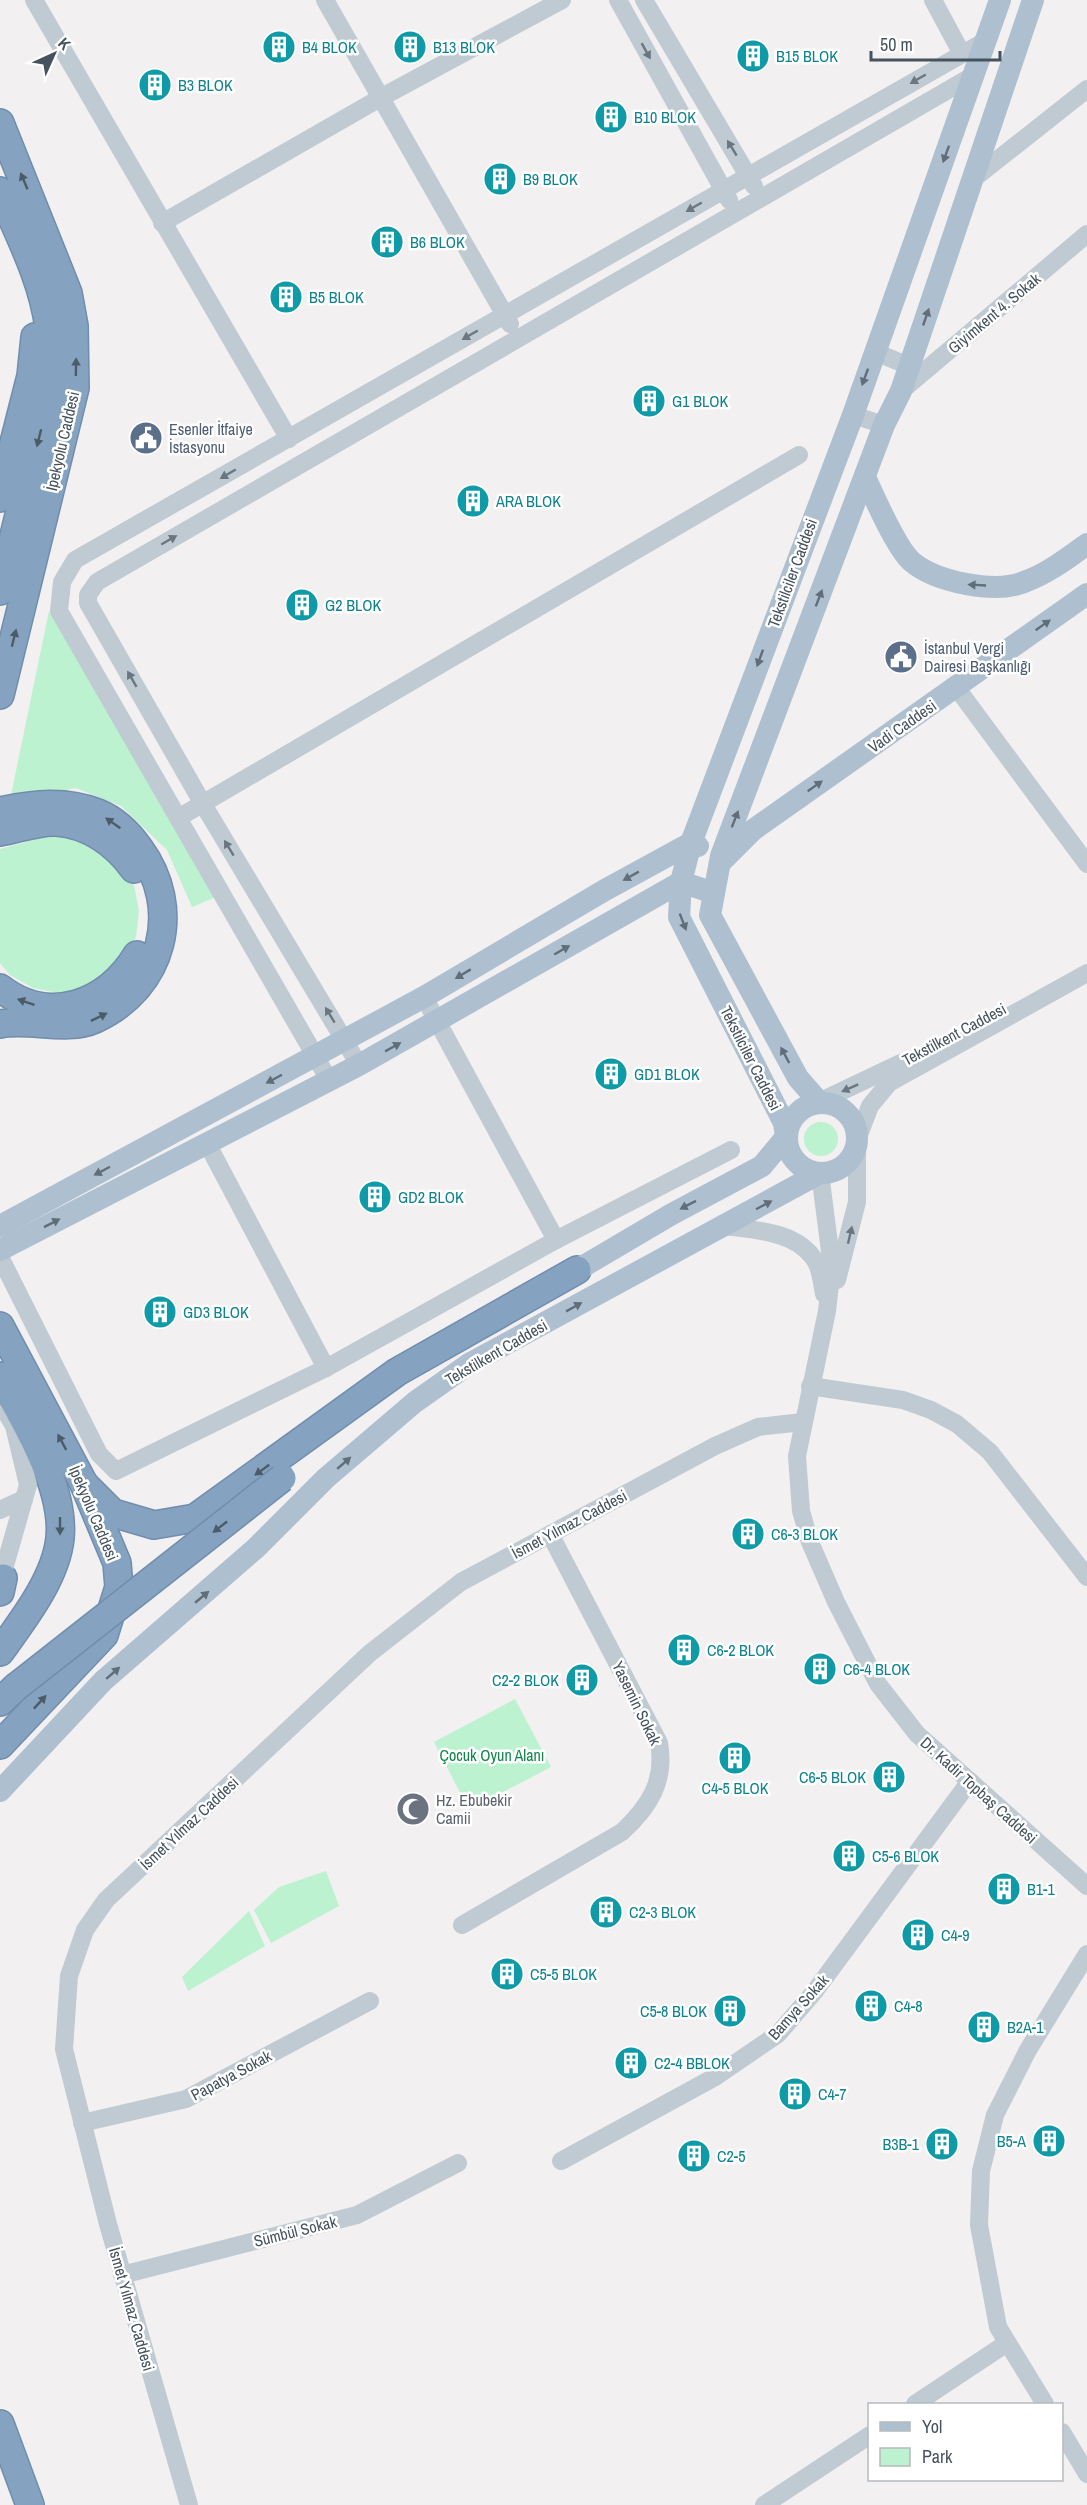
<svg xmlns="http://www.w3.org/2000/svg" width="1087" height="2505" font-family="'Archivo Narrow',sans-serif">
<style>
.green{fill:#bcf2d0}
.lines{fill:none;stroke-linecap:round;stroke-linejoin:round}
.highway-casing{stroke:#708dad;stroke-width:30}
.minor{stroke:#bfcad2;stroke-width:18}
.major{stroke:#aebfd0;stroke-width:22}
.highway{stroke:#85a3c1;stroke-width:27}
.highway-bridge-casing{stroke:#708dad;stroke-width:30;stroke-linecap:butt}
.highway-bridge{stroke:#85a3c1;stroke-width:27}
.oneway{fill:#6a7781}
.oneway2{fill:#606e7a}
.oneway3{fill:#4c5b68}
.labels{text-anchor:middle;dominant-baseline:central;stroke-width:5;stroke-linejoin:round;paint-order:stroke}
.culture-label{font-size:16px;fill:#0d838f;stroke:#fff;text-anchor:start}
.street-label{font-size:16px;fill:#46535e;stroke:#fff}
.service-label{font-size:16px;fill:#4e5e75;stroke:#fff;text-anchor:start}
.park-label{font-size:16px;fill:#12854b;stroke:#fff}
.worship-label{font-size:16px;fill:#5b616d;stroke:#fff;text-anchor:start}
</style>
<rect width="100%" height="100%" fill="#f2f0f0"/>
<g class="green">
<path d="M49,611L216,897L192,907L167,850L121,806L76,788L10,800Z"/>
<path d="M48,836L75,837L120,863L134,885L139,911L136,937L124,961L83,990L58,993L33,988L10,975L0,963V849Z"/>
<circle cx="821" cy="1139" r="17"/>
<path d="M515,1699L551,1767L469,1810L434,1742Z"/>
<path d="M326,1871L339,1906L271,1943L254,1910L279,1887Z"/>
<path d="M249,1911L265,1946L188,1991L182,1977Z"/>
</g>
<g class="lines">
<defs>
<g id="highway">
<path d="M0,123L68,293L74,326L75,388L0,695"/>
<path d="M0,191C19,235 43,280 49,328C56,379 41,428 29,476C19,514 10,553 0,591"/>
<path d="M0,498L31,376L35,337"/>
<path d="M0,811C34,804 65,800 98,813C115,820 129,834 139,848C184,909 163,988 95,1019C67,1032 29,1018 0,1024"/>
<path d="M0,832C17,829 39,821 56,822C89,824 116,844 134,869"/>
<path d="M0,988C49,1026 108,1004 137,955"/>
<path d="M0,1326L84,1484L117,1563L119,1587L104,1635L0,1745"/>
<path d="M0,1376C24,1420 65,1486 60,1538C56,1578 23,1620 0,1652"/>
<path d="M84,1484L113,1513L154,1525L195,1518L397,1372L577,1270"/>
<path d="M0,1592L3,1578"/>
<path d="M0,1702L16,1687"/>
<path d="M0,2424L30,2505"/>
</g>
</defs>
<use href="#highway" class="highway-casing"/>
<g class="minor">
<path d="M34,0L289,439"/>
<path d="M325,0L510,324"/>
<path d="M618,0L729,200"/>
<path d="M644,0L754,186"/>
<path d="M933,0L962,54"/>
<path d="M972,180L1087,89"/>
<path d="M162,223L382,97L562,0"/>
<path d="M875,352L909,366"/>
<path d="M901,391L1087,234"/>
<path d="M853,415L884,425"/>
<path d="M956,687L1087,864"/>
<path d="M178,818L799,455"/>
<path d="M424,997L556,1240"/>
<path d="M359,1065L203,804L88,603V595L97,582L974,75"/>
<path d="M329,1080L59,611L62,582L75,560L987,40"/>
<path d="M819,1102L901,1063"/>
<path d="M208,1145L326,1368"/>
<path d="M820,1173L832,1267L827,1311L797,1456L801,1511L810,1542L836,1602L878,1684L917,1734L1087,1886"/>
<path d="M724,1226C755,1230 798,1231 816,1262C821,1271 822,1284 824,1294"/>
<path d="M0,1257L99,1454L116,1471L326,1368L556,1240L731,1150"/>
<path d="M837,1280L857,1202V1140L870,1106L889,1083L1087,973"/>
<path d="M810,1386L903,1400L931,1410L957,1424L990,1452L1087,1577"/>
<path d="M0,1510L24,1499"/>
<path d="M0,1583L28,1485L14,1426L6,1412"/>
<path d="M462,1925L622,1832C649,1807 666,1781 659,1743L550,1534"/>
<path d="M82,2123L186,2099L370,2001"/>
<path d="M561,2161L715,2077L778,2034L815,1991L970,1781"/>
<path d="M122,2275L357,2215L458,2163"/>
<path d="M915,2404L1007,2343"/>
<path d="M1045,2404L998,2327L979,2225L981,2171L995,2115L1028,2050L1087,1954"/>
<path d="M1062,2432L1087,2474"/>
<path d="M189,2505L108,2224L64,2049L69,1976L85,1930L106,1900L370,1653L461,1582L715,1446L758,1427L803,1422"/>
<path d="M764,2505L870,2435"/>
</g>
<g class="major">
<path d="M865,477C874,497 896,547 911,561C935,582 995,594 1024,582C1047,574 1068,558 1087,544"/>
<path d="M722,861L753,830L1087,594"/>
<path d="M819,1102L798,1078L710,915L721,856L884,425L901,391L1033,0"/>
<circle cx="822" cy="1138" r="35"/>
<path d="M786,1137L784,1123L679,917L681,882L691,843L853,415L1000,0"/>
<path d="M0,1226L424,997L605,890L691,843L698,846"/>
<path d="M0,1250L359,1065L681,882L714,893"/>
<path d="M577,1270L672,1214L762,1166L786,1137"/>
<path d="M0,1791L103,1681L256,1548L326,1478L415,1402L469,1364L820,1173"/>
</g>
<use href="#highway" class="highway"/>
<defs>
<path id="highway-bridge" d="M16,1687L282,1478"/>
</defs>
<use href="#highway-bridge" class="highway-bridge-casing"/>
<use href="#highway-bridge" class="highway-bridge"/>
</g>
<defs><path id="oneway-solid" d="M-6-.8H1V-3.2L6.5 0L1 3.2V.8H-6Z" transform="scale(1.5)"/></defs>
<g class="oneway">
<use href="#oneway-solid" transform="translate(646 51) rotate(61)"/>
<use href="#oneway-solid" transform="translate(918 79) rotate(150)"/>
<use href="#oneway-solid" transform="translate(732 148) rotate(-121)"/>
<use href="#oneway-solid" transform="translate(694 207) rotate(150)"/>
<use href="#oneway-solid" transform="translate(470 335) rotate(150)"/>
<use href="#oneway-solid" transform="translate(228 474) rotate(150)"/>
<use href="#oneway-solid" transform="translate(169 540) rotate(-30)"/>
<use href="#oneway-solid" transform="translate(132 679) rotate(-120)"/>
<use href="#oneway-solid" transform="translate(229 848) rotate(-121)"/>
<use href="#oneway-solid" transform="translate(330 1015) rotate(-121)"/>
<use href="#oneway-solid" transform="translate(850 1088) rotate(156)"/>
<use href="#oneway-solid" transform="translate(850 1235) rotate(-77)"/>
</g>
<g class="oneway2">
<use href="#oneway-solid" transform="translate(946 154) rotate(110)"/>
<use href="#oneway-solid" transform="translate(926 317) rotate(-71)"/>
<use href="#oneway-solid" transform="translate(865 377) rotate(110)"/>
<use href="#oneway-solid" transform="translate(977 585) rotate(-177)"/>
<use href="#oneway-solid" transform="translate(819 598) rotate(-69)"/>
<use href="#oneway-solid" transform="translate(1043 625) rotate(-35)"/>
<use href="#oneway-solid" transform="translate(760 658) rotate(110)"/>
<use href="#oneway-solid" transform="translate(815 786) rotate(-35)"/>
<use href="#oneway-solid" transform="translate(735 819) rotate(-69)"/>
<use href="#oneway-solid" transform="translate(631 876) rotate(151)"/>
<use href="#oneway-solid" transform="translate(683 922) rotate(69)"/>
<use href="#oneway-solid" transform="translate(562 950) rotate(-30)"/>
<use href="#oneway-solid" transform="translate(463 974) rotate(149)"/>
<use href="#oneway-solid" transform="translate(393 1047) rotate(-29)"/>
<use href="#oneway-solid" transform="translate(785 1055) rotate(-118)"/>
<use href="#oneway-solid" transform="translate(274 1079) rotate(152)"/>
<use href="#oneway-solid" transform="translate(102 1171) rotate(152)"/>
<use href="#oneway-solid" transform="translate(688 1205) rotate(153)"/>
<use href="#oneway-solid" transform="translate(764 1205) rotate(-28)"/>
<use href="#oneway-solid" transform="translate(52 1223) rotate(-27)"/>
<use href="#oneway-solid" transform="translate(574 1307) rotate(-29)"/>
<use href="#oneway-solid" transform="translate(344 1463) rotate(-41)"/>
<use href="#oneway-solid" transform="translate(202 1597) rotate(-40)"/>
<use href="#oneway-solid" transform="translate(113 1673) rotate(-41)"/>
</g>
<g class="oneway3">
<use href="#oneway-solid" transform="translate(24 181) rotate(-113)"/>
<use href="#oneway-solid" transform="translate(76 367) rotate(-89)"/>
<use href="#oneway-solid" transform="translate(39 438) rotate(104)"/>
<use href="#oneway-solid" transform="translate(14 638) rotate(-76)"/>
<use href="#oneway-solid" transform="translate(113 823) rotate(-145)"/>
<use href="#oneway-solid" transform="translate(26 1002) rotate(-161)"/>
<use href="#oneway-solid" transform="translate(99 1017) rotate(-26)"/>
<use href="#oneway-solid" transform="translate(62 1442) rotate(-118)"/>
<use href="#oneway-solid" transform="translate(262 1470) rotate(144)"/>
<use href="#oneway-solid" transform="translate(60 1526) rotate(90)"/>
<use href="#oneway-solid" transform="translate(220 1527) rotate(142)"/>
<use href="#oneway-solid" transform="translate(40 1702) rotate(-47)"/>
</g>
<defs>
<symbol id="building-disc" viewBox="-11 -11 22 22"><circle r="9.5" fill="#0f9aa8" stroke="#fff"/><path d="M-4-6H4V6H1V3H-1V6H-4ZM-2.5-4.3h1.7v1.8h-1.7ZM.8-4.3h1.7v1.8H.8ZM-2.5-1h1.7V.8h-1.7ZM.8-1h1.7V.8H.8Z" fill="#fff"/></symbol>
<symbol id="civic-disc" viewBox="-11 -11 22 22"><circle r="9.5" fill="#5c6f8a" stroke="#fff"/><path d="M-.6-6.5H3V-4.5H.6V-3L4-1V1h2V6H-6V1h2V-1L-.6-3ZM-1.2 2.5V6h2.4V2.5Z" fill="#fff"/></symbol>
<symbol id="mosque-disc" viewBox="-11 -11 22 22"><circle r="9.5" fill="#6b7280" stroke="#fff"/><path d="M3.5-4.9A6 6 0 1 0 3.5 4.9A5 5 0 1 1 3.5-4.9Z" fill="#fff"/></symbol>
</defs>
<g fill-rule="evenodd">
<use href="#building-disc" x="260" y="28" width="38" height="38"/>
<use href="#building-disc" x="391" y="28" width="38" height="38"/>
<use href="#building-disc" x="734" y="37" width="38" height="38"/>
<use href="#building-disc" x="136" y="66" width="38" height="38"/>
<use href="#building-disc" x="592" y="98" width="38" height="38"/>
<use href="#building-disc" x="481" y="160" width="38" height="38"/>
<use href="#building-disc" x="368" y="223" width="38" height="38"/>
<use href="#building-disc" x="267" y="278" width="38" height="38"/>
<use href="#building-disc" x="630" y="382" width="38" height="38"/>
<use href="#civic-disc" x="127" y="419" width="38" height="38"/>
<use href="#building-disc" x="454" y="482" width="38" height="38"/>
<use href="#building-disc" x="283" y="586" width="38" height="38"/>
<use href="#civic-disc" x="882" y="638" width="38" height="38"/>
<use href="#building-disc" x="592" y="1055" width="38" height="38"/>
<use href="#building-disc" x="356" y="1178" width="38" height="38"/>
<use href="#building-disc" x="141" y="1293" width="38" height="38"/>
<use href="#building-disc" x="729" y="1515" width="38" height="38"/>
<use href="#building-disc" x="665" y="1631" width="38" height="38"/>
<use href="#building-disc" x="801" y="1650" width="38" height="38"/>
<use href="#building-disc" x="563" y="1661" width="38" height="38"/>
<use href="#building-disc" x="716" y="1739" width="38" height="38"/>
<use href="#building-disc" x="870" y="1758" width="38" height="38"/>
<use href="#mosque-disc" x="394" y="1790" width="38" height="38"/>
<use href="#building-disc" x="830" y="1837" width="38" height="38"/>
<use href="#building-disc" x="985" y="1870" width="38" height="38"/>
<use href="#building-disc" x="587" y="1893" width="38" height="38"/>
<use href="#building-disc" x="899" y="1916" width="38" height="38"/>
<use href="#building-disc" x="488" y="1955" width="38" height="38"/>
<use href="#building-disc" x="852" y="1987" width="38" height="38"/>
<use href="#building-disc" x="711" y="1992" width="38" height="38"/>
<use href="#building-disc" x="965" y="2008" width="38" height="38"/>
<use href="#building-disc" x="612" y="2044" width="38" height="38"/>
<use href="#building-disc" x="776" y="2075" width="38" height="38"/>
<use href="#building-disc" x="1030" y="2122" width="38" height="38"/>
<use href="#building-disc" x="923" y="2125" width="38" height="38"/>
<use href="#building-disc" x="675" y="2137" width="38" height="38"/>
</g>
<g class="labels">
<g class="culture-label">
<text x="302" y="47">B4 BLOK</text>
<text x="433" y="47">B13 BLOK</text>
<text x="776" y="56">B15 BLOK</text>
<text x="178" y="85">B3 BLOK</text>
<text x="634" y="117">B10 BLOK</text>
<text x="523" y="179">B9 BLOK</text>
<text x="410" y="242">B6 BLOK</text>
<text x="309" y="297">B5 BLOK</text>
<text x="672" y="401">G1 BLOK</text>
<text x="496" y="501">ARA BLOK</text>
<text x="325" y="605">G2 BLOK</text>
<text x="634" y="1074">GD1 BLOK</text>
<text x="398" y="1197">GD2 BLOK</text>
<text x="183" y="1312">GD3 BLOK</text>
<text x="771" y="1534">C6-3 BLOK</text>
<text x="707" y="1650">C6-2 BLOK</text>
<text x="843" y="1669">C6-4 BLOK</text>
<text x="559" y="1680" text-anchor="end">C2-2 BLOK</text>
<text x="866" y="1777" text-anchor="end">C6-5 BLOK</text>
<text x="735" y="1788" text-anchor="middle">C4-5 BLOK</text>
<text x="872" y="1856">C5-6 BLOK</text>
<text x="1027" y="1889">B1-1</text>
<text x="629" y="1912">C2-3 BLOK</text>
<text x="941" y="1935">C4-9</text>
<text x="530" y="1974">C5-5 BLOK</text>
<text x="894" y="2006">C4-8</text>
<text x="707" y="2011" text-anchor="end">C5-8 BLOK</text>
<text x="1007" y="2027">B2A-1</text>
<text x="654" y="2063">C2-4 BBLOK</text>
<text x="818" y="2094">C4-7</text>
<text x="1026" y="2141" text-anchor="end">B5-A</text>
<text x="919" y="2144" text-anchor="end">B3B-1</text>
<text x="717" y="2156">C2-5</text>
</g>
<g class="street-label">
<text transform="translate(994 313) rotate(-40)">Giyimkent 4. Sokak</text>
<text transform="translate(62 441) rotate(-77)">İpekyolu Caddesi</text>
<text transform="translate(792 573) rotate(-70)">Tekstilciler Caddesi</text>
<text transform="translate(902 726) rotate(-35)">Vadi Caddesi</text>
<text transform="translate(954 1034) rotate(-28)">Tekstilkent Caddesi</text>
<text transform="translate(751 1058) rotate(63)">Tekstilciler Caddesi</text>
<text transform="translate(496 1352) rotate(-30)">Tekstilkent Caddesi</text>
<text transform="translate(94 1513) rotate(67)">İpekyolu Caddesi</text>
<text transform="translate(569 1524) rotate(-28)">İsmet Yılmaz Caddesi</text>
<text transform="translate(637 1703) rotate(64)">Yasemin Sokak</text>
<text transform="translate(979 1790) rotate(42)">Dr. Kadir Topbaş Caddesi</text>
<text transform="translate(189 1823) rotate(-43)">İsmet Yılmaz Caddesi</text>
<text transform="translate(798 2007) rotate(-48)">Bamya Sokak</text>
<text transform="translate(231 2075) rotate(-28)">Papatya Sokak</text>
<text transform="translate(295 2231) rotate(-14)">Sümbül Sokak</text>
<text transform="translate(132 2309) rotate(74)">İsmet Yılmaz Caddesi</text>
</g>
<g class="service-label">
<text x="169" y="429">Esenler İtfaiye<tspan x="169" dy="18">İstasyonu</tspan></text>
<text x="924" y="648">İstanbul Vergi<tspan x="924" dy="18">Dairesi Başkanlığı</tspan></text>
</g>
<g class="park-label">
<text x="492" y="1755">Çocuk Oyun Alanı</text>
</g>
<g class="worship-label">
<text x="436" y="1800">Hz. Ebubekir<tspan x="436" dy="18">Camii</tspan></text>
</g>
</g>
<rect x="868" y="2403" width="195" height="78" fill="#ffffff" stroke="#b5babf" stroke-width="1.5"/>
<rect x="880" y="2422" width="30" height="9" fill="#aebfd0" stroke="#b5babf" stroke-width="1.5"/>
<text x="922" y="2433" font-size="18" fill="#46535e">Yol</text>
<rect x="880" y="2448" width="30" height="18" fill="#bcf2d0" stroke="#b5babf" stroke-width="1.5"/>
<text x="922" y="2463" font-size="18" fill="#46535e">Park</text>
<g transform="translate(54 54) rotate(45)" stroke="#ffffff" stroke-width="4.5" paint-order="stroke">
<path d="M0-4.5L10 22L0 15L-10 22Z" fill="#46535e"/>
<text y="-9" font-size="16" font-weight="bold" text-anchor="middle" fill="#46535e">K</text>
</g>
<path d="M871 51v9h129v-9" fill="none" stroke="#46535e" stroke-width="3"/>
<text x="880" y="51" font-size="18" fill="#46535e" stroke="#ffffff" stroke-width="4.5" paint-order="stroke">50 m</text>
</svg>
